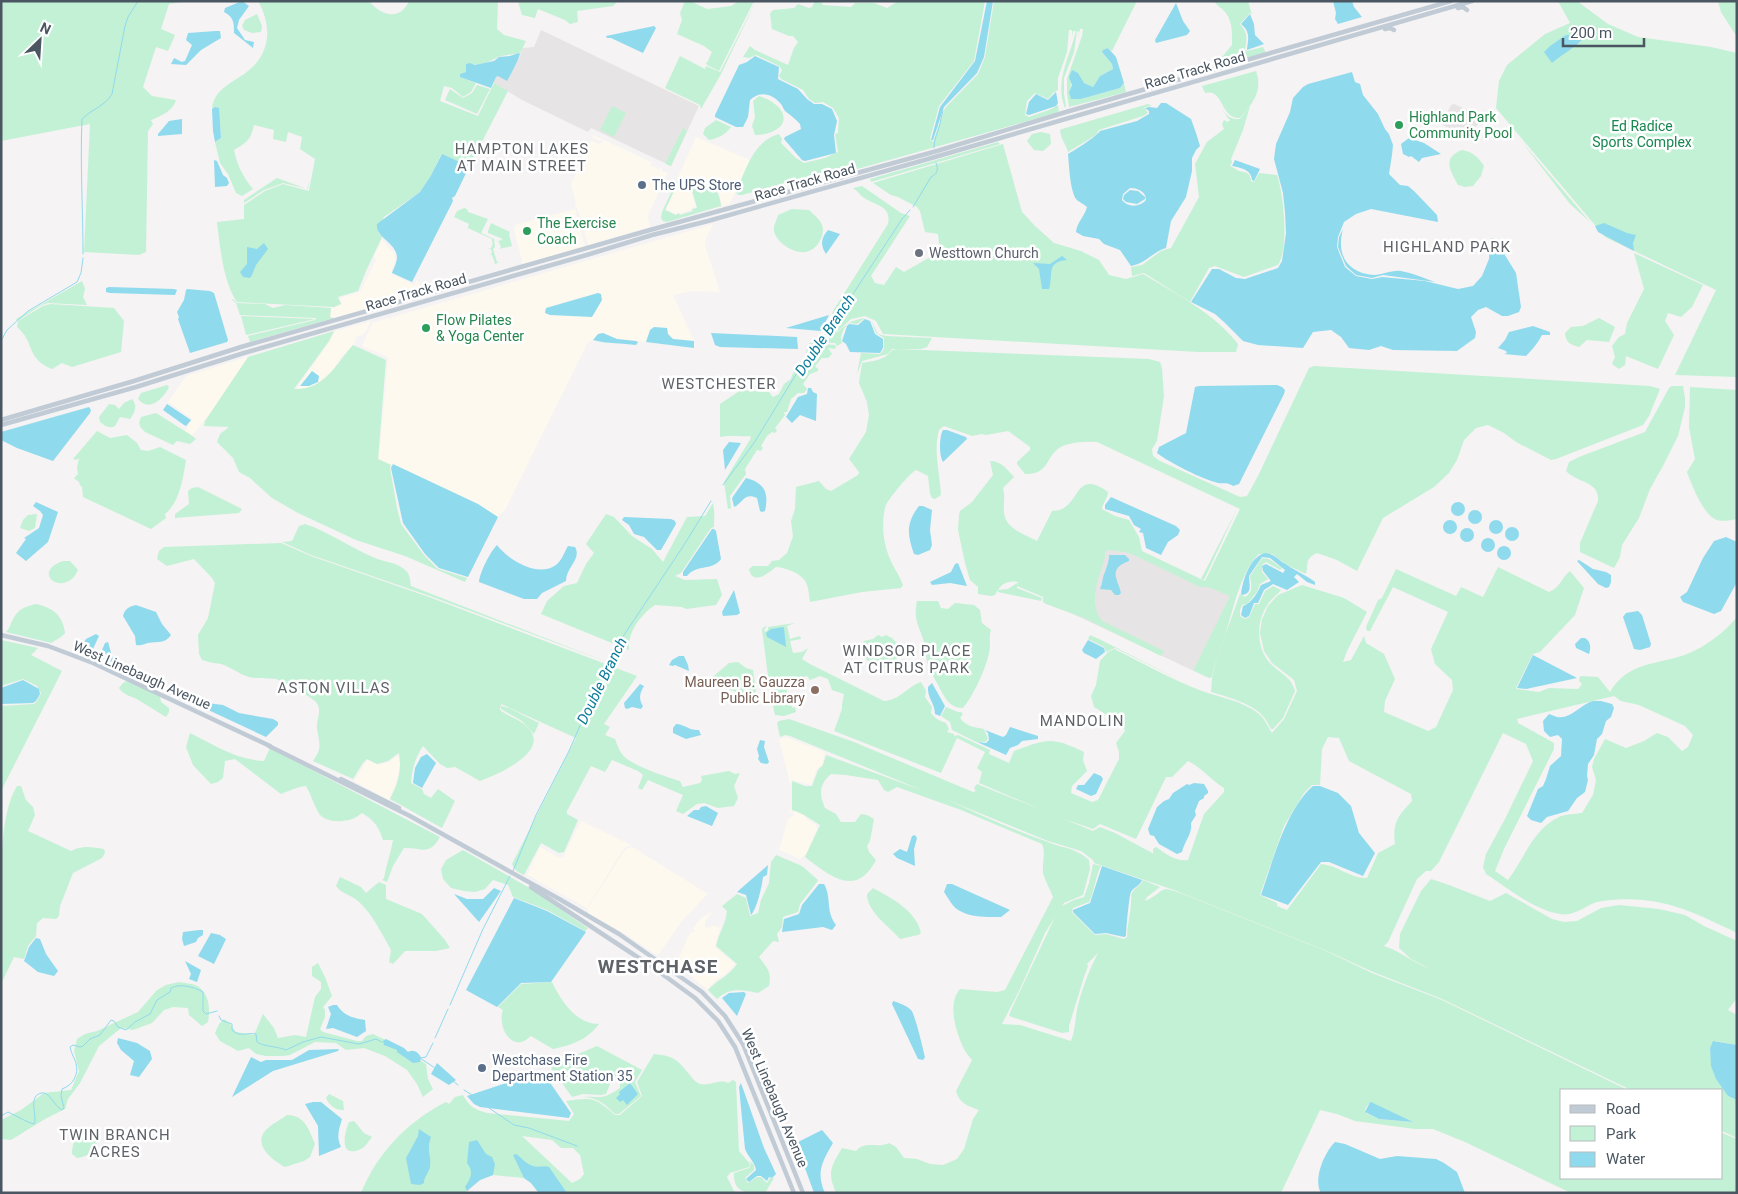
<svg xmlns="http://www.w3.org/2000/svg" width="1738" height="1194" font-family="Roboto,sans-serif">
<style>
.commercial{fill:#fdf9ef}
.education{fill:#e6e4e5}
.green{fill:#c3f1d5;fill-rule:evenodd}
.water{fill:#90daee;fill-rule:evenodd}
.lines{fill:none;stroke-linecap:round;stroke-linejoin:round}
.stream{stroke:#90daee;stroke-width:1}
.secondary{stroke:#c1cbd6;stroke-width:4.5}
.leisure-dot{fill:#2e9e5b;stroke:#fff;stroke-width:2}
.service-dot{fill:#5c6f8a;stroke:#fff;stroke-width:2}
.worship-dot{fill:#6b7280;stroke:#fff;stroke-width:2}
.education-dot{fill:#8d6e63;stroke:#fff;stroke-width:2}
.labels{text-anchor:middle;dominant-baseline:central;stroke-width:5;stroke-linejoin:round;paint-order:stroke}
.street-label{font-size:14px;fill:#4a5661;stroke:#fff}
.leisure-label{font-size:14px;fill:#27864d;stroke:#fff;text-anchor:start}
.park-label{font-size:14px;fill:#17864f;stroke:#fff}
.service-label{font-size:14px;fill:#4e5e75;stroke:#fff;text-anchor:start}
.worship-label{font-size:14px;fill:#5b616d;stroke:#fff;text-anchor:start}
.education-label{font-size:14px;fill:#785e54;stroke:#fff;text-anchor:end}
.neighbourhood-label{font-size:15px;letter-spacing:1px;fill:#5f6368;stroke:#fff}
.water-label{font-size:15px;font-style:italic;fill:#0c7c9b;stroke:#fff}
.district-label{font-size:19px;font-weight:bold;letter-spacing:1px;fill:#5f6368;stroke:#fff}
</style>
<rect width="100%" height="100%" fill="#f5f3f3"/>
<g class="commercial">
<path d="M593,135L643,158L653,163L650,164L651,166L659,169L662,167V171L668,173L648,216L650,227L588,245L577,208H575L576,206L571,184L591,140L598,144L603,142V140L599,141L592,137Z"/>
<path d="M696,137L750,160L730,204L722,206L719,192L712,185L693,182L691,184L690,187L696,207L692,208L691,210L676,214L666,209L677,186H682L686,189L689,188L688,182L677,179Z"/>
<path d="M575,209L585,246L523,265L514,230L515,225Z"/>
<path d="M713,224L705,241V245L720,292L692,291L673,295L694,341L673,339L668,334L667,328L654,327L650,330L646,342L617,339L603,333L598,334L593,340L587,344L505,510L498,517L478,504L379,459L388,357L362,346L372,323Z"/>
<path d="M382,240L395,254V261L391,273L414,285L417,279L424,293L334,318L330,317L331,308H334L342,304L340,298L360,292L376,260L374,256Z"/>
<path d="M371,321L367,330L362,335L357,337L354,344L342,356L332,372L316,384L307,388L296,389L330,341L335,331Z"/>
<path d="M248,357L213,410L192,436L185,431L192,419L168,402L186,376Z"/>
<path d="M785,737L825,752L822,765L817,769L811,785L792,780L790,784L779,739Z"/>
<path d="M398,755L400,766L396,784L389,799L390,801L354,781L367,760L378,765L389,762Z"/>
<path d="M790,807L791,811L804,815L808,820L815,824L817,829L806,854L800,859L779,850L788,819L794,815L793,812L789,813Z"/>
<path d="M581,821L633,846H628L623,850L587,908L527,875L540,847L560,858L563,857Z"/>
<path d="M629,847L634,848L708,894L682,921L659,954H655L622,932L589,914L587,909L624,851Z"/>
<path d="M714,910L705,922V927L708,928L714,925L719,928L723,923L719,931L715,947L735,964L726,974L716,980L707,990L676,963L689,935L691,932H695L693,928L701,918Z"/>
</g>
<g class="education">
<path d="M541,30L699,106L671,166L591,128L588,132L522,100L494,83L493,81L496,77L519,58L523,48L534,47Z"/>
<path d="M1454,104L1472,112L1480,123L1461,138L1442,124L1451,105Z"/>
<path d="M1106,536L1231,595L1194,671L1073,614Z"/>
</g>
<g class="green">
<path d="M1,1H189L169,4L161,29L175,35L168,51L156,47L143,87L152,96L176,100C173,111 161,116 151,120L153,124L148,131L146,252L139,255L84,252L90,124L1,141Z"/>
<path d="M258,1H369C380,15 400,22 409,1H498L497,29L504,35L526,41L520,54L518,53C514,54 501,56 498,57C490,61 481,67 471,64L466,72L460,74L463,78L476,83L471,92L463,97L452,88L444,86L440,101L478,116L494,83L508,91L468,169V167L441,155L430,177L420,192L384,217L378,232L382,237L366,271L358,291L338,297L341,304L334,307L237,302C223,282 220,246 217,222L244,219V205L265,191L283,184L309,191L315,159L300,149L302,137L288,132L286,142L273,139L274,130L254,125C251,140 246,143 234,150C237,165 243,177 253,189L242,196L236,193L228,174L220,163L215,142L221,138L220,126L215,107L212,109C214,88 233,83 248,71C271,53 272,25 258,1Z"/>
<path d="M518,1H618L613,6L577,11L578,22L570,24L565,20L538,9L535,18L522,15Z"/>
<path d="M685,1H690L707,9L731,6L739,1H754L719,71L707,65L706,63L708,61L712,52L704,46L677,34L682,20L680,13Z"/>
<path d="M756,1L721,74L701,109L700,105L665,88L680,56L705,69L706,66L720,72Z"/>
<path d="M815,1H820L823,5L851,7L855,3H874L887,8L898,1H985L974,61L939,106L930,139L933,142L945,108L978,74L985,57L994,1H1137L1112,51L1108,48L1102,52L1112,64L1113,69L1100,76L1093,87L1084,83L1072,82L1069,92L1081,99L1120,88L1124,83L1126,92L1069,107L1067,93V79L1082,36L1083,29H1080L1078,40L1079,32L1077,31L1074,52L1064,78V94L1066,106L1065,108C1054,81 1070,57 1076,31H1073L1072,37V30H1069L1067,52L1058,78V90L1053,93L1048,99L1035,93L1027,101L1025,115L1029,117L1049,110L1058,105L1059,111L1056,113L836,175L834,169L742,195H738L736,192C746,170 753,141 779,134L782,139L781,143L796,158L804,163L825,158L838,152L835,134L838,133L839,118L833,108L823,102L815,103L809,99L803,90L781,79L779,76L782,70L779,66L756,55L749,58L743,57L750,46L755,50L788,65L794,48L798,42L793,36H789L772,29L770,14L773,10L794,8L798,4L809,8L812,7Z"/>
<path d="M1214,1H1248L1252,15L1250,13L1240,24C1248,33 1247,38 1245,50L1247,51L1263,47L1266,53L1219,65L1222,57L1232,45C1232,34 1233,23 1226,13C1222,8 1218,7 1214,1Z"/>
<path d="M1558,1H1577L1608,24L1638,37L1711,47L1737,53V377L1675,375L1716,290L1605,237L1496,108L1499,81L1507,65L1545,34L1570,23Z"/>
<path d="M1718,1H1737V37L1721,12Z"/>
<path d="M257,14L262,26L261,32L252,33L244,30L242,26L245,20Z"/>
<path d="M1256,71C1263,91 1253,103 1240,118C1220,119 1224,88 1205,93L1202,86Z"/>
<path d="M477,85L490,89L477,114L445,100L450,89L463,98L472,93Z"/>
<path d="M759,96C793,107 792,134 755,135L752,126L755,117L753,101Z"/>
<path d="M1148,104L1152,106L1144,107L1148,113L1143,116L1099,130L1096,135L1068,152C1066,144 1061,140 1060,130L1062,129Z"/>
<path d="M612,106L626,113L614,137L600,130Z"/>
<path d="M1250,106L1243,130L1231,159L1232,162L1230,166C1233,167 1235,169 1237,170C1245,174 1250,170 1251,181L1254,182L1259,173L1277,175C1284,195 1289,248 1278,265L1244,277L1215,266L1209,268L1190,302L1144,273L1132,276L1131,267L1142,265L1161,251L1171,248L1199,197L1195,164L1207,142L1224,129L1222,124L1224,120L1228,122L1230,120L1227,117L1222,109C1227,116 1231,120 1240,119Z"/>
<path d="M716,120L731,127C725,135 719,138 709,140L703,134L705,128Z"/>
<path d="M683,128L687,131L671,166L666,164V162Z"/>
<path d="M1041,132L1050,134L1051,144L1043,151L1034,150L1027,141L1032,134Z"/>
<path d="M998,142L1000,144L871,182L870,179Z"/>
<path d="M1522,142L1590,222L1570,204Z"/>
<path d="M1003,144L1022,212L1034,225L1054,243L1081,251L1099,260L1109,275L1126,279L1143,274C1176,294 1214,313 1238,344L1236,352H1198L883,334L876,321L865,316L851,319L838,331L829,327L833,311L888,224C892,205 875,206 863,197C859,194 858,191 853,188L862,186L901,213L910,216L871,276L875,283L884,285L896,267L904,272L932,256L941,254L942,247L939,244L938,234L925,232L920,211L917,207L898,197L891,195L873,183Z"/>
<path d="M1462,150C1473,152 1478,157 1484,166L1481,176L1473,186L1465,187L1458,185C1451,171 1441,158 1462,150Z"/>
<path d="M277,178L307,189L310,180L308,189L283,183L264,190L244,203V200Z"/>
<path d="M679,180L687,183L688,188H685L681,184L677,185L665,210L676,215L679,213L680,215L693,211L692,209L697,208L691,187L693,183C711,184 719,187 721,206L667,222L663,221L661,218L662,212L676,182Z"/>
<path d="M464,208L467,209L468,212L488,219L481,233L494,239L495,247L493,249L497,262L499,263L493,264L495,263L492,255H490L492,253L491,249L488,248H491L493,243L492,242V239L468,228L467,230L469,224L454,217L457,211Z"/>
<path d="M792,209L809,210C813,214 820,219 822,225C826,236 816,251 805,252C793,254 772,240 774,227C775,223 777,219 778,215Z"/>
<path d="M491,223L510,232L509,234L512,246L499,249L501,247L499,242H497L503,239L488,233V231Z"/>
<path d="M1634,253L1703,285L1692,307L1681,317L1668,313L1665,321L1674,335L1658,369L1626,356L1625,365L1619,369L1612,364L1615,357L1612,346L1619,337L1625,334L1627,323L1644,289Z"/>
<path d="M82,281L85,289L83,297L87,305L48,303L42,305L17,321L16,319Z"/>
<path d="M233,299L237,303L265,304L273,308L285,305L331,308L330,317L334,318L250,342L248,336L315,320L316,318L240,315L236,303L232,300Z"/>
<path d="M51,304L114,308L124,321L121,352L72,367L62,363L52,369C25,358 36,343 17,327L18,321L43,306Z"/>
<path d="M241,316L315,319L246,335Z"/>
<path d="M865,318L857,324L849,323C844,326 839,337 842,343L837,346L835,343L814,342L824,337L828,328L838,332C848,322 853,320 865,318Z"/>
<path d="M1599,318L1615,327L1609,342L1587,340L1579,347C1570,344 1566,343 1565,333L1571,327L1583,326Z"/>
<path d="M871,320L878,334L886,336L932,338L927,347L921,349H892L888,354L862,361L857,374L861,353L880,354L884,349V338L876,333Z"/>
<path d="M334,331L329,341L294,389C325,390 335,365 353,345L386,360L378,459L391,465L390,468L397,508L401,524L424,555L438,569L467,578L465,582L405,556L356,540L298,513L272,498L250,478L239,472L233,458L217,442L220,434L229,427L204,426L205,421L248,357Z"/>
<path d="M809,343L835,345L836,347L835,349L828,348L832,354L828,358H822L815,366L818,369V371L810,374L803,384L807,389L804,393H798L791,399L787,412H784L785,415L775,428L777,430L775,433L772,432L767,436L761,446L763,448L761,451L757,450L745,469L746,474L730,496L731,508L728,509L724,482L751,438L750,436C740,437 731,435 720,437V404L741,390L769,392L773,397L779,394L784,384L791,379L792,375L804,359Z"/>
<path d="M897,349L1149,359L1160,362L1162,368L1164,396L1157,441L1152,449L1153,456L1160,461L1240,497L1247,496L1258,476L1309,368L1314,366L1650,386L1660,389L1649,416L1643,425L1556,459L1551,460L1516,442L1504,433L1488,425L1476,428L1464,440L1457,460L1449,473L1434,487L1383,518L1357,571L1337,560L1317,553C1304,559 1309,564 1306,574L1287,565L1272,554H1259C1240,572 1233,611 1225,636C1220,650 1215,662 1212,677L1209,678L1194,671V669L1230,596L1208,587H1200L1134,555L1125,552L1108,550L1105,552V557C1099,579 1087,601 1102,621L1164,651L1161,656L1084,618L1046,604L1043,602V597L1017,586L1018,582C1006,580 1000,585 995,595L991,596L978,594V587L970,580L965,563L958,530L959,515L960,511L972,502L993,475L990,461C1001,461 1007,469 1014,477L1003,488C1006,498 1002,508 1005,517C1008,529 1027,536 1037,541L1052,511C1082,511 1072,466 1108,492C1108,498 1103,502 1102,509L1115,516L1129,520L1139,537L1142,551L1205,581L1240,509L1097,442C1087,441 1074,442 1065,445C1044,453 1052,475 1025,474L1017,464V462L1030,450V447L1008,431L986,435L982,434L972,436L944,426L939,430C933,451 940,473 941,495L935,499L932,498L930,494L928,476L916,470C909,474 890,497 886,505C881,519 883,540 888,554C892,566 899,574 903,585L901,588L862,592L810,602C809,596 809,590 807,585C804,574 787,568 776,567C769,572 753,587 749,569L753,566H768L772,561L779,560L787,553L791,542L793,536L791,521L795,509L796,487L819,481L826,489L831,491L858,475L859,472L849,459L866,432L869,415L867,402L859,383L862,363C873,361 886,360 892,350Z"/>
<path d="M167,385L169,387C164,398 149,413 138,399L141,393Z"/>
<path d="M1672,386H1683L1685,398V407L1678,436L1664,464L1650,489L1639,518L1622,545L1620,557L1614,568L1580,552V543L1598,501C1600,481 1577,483 1566,471L1569,462L1579,457L1645,432L1669,388Z"/>
<path d="M1690,387L1737,390V519C1731,520 1723,522 1717,520C1703,515 1692,485 1687,472L1695,459L1689,427Z"/>
<path d="M132,399C138,406 135,412 130,419L120,417L115,426C109,429 105,426 100,422L99,417L109,404L115,405L119,409L124,403Z"/>
<path d="M156,413L191,435L196,439L190,444L177,441L173,445L145,432L141,428L139,423L141,417Z"/>
<path d="M97,431L110,438L127,435L137,443L141,450L148,451L160,447L186,460C183,478 180,502 165,514L166,518L151,529L83,497L82,487L80,485L79,482L74,478L78,474L77,468L79,458L76,460L73,459Z"/>
<path d="M198,487L242,509L239,513L175,518V514L189,504L188,491L192,488Z"/>
<path d="M713,503C715,513 714,518 714,527L711,528L681,573L675,576L685,580L717,579L722,595L716,605L686,609L682,607L655,605C641,614 627,633 629,650L541,614L547,601L564,586L577,583L586,564L594,553L586,544L606,514L614,517L632,536L652,549L663,562L687,517L705,516Z"/>
<path d="M1237,509L1204,580L1201,579Z"/>
<path d="M37,514L35,528L29,531L20,528L23,520L28,515Z"/>
<path d="M305,524C329,532 351,548 375,558C384,562 396,562 404,569C410,573 410,580 411,586L607,662L430,596L311,555L282,542L292,541L299,526Z"/>
<path d="M281,543L311,556L429,597L637,676L604,724L610,727L605,735L615,739C617,744 619,750 622,754C629,765 667,777 680,781L683,787L700,783L702,780L701,776L729,771L735,774L740,773L734,786L738,798L734,806L718,808L704,803L697,804L683,814L676,811L683,795L648,780L642,790L638,788L643,775L638,771L612,760L605,772L591,766L567,811V814L578,820L564,852L559,853L541,843L524,875C519,873 514,870 512,864L576,738L501,704L500,710C509,717 522,720 529,729C550,753 495,775 480,781L455,767L447,768L440,764L423,746C415,758 412,769 411,783L422,789L424,794L431,798L438,789L455,801L442,828L390,799C398,784 402,770 399,753L388,761L377,764L367,759L363,763L353,779L313,761C323,747 319,743 317,728C316,719 323,711 316,702C313,698 280,680 276,679C267,678 258,679 249,677C239,674 231,667 221,664C214,663 208,662 202,660L199,654L198,635L208,618L215,583L212,578L194,559L167,566L157,559L159,551L164,547Z"/>
<path d="M1262,558L1269,559L1282,568L1280,570L1266,562L1262,565V572L1268,579L1260,584L1257,592L1247,604L1242,605L1240,610V616L1245,619L1249,617L1255,604H1259L1265,591L1273,586L1281,590C1277,595 1271,599 1268,604C1255,622 1256,651 1273,666C1283,675 1291,677 1295,691L1283,718L1273,729H1271C1268,724 1266,719 1262,715C1252,704 1226,696 1211,692L1212,678L1216,661L1240,594L1245,597C1254,592 1251,584 1250,576Z"/>
<path d="M63,561H70L78,570C65,599 29,573 63,561Z"/>
<path d="M1498,567L1549,592C1561,587 1561,578 1570,571L1584,588L1575,615L1540,652L1533,654L1516,688L1517,689L1539,692L1549,688L1578,689L1582,684L1579,681L1580,676L1598,677L1610,692C1628,661 1658,665 1687,654C1705,647 1725,632 1737,617V933C1689,910 1658,894 1602,901C1587,903 1576,917 1560,914C1536,911 1506,887 1486,874L1483,867L1486,854L1505,819L1533,761L1526,744L1503,733L1439,862L1431,871H1426L1417,879L1388,942L1384,946C1400,951 1414,963 1430,969L1411,959L1399,948L1400,934L1421,891L1431,879L1449,885L1490,901L1506,893L1552,919L1564,922L1577,921L1601,908L1619,905L1659,909L1685,915L1704,926L1737,941V998L1728,1010L1737,1015V1045L1714,1041L1710,1048L1711,1056L1728,1096L1737,1100V1138L1722,1131V1090H1631L1442,999L1373,972L1327,951L1174,890L1094,863L1093,860L1081,851L1048,841L945,799C979,814 1013,830 1048,842C1065,849 1074,847 1089,860L1090,869L1083,895L1064,903L1062,906L1074,900L1084,897L1089,883L1093,864L1101,866C1095,876 1095,891 1089,902L1073,908L1072,912L1095,935L1106,934L1124,939L1127,937C1127,925 1131,913 1131,901C1132,896 1130,897 1132,893C1135,887 1141,886 1143,880L1160,887L1147,897L1145,901C1167,891 1157,884 1183,894L1326,951L1372,973L1442,1000L1628,1090H1562V1178H1722V1133L1737,1139V1193H1571L1465,1142L1433,1129H1415L1355,1121L1337,1114L1320,1110L1281,1193H836C827,1172 831,1167 842,1148L856,1151C866,1140 877,1149 889,1143L896,1147L904,1158L917,1159L930,1164L943,1165L957,1159L964,1149L973,1119L979,1110C968,1106 959,1103 956,1091L972,1060C969,1056 965,1052 963,1047C956,1031 947,1004 960,989L997,992L1005,990L1053,897C1050,889 1045,881 1043,873C1042,864 1046,853 1042,844L961,810L897,787L888,792L884,790L878,780L846,775L831,774C819,784 819,795 825,808L836,814L841,822H855L861,814L867,815L874,819L870,841L867,846L869,852L876,860C856,898 831,877 805,857L820,825C810,819 803,813 792,810V781L805,786H812L818,770L823,765L826,755L924,791L790,736L785,735L780,737L777,723L779,721L789,719L854,742L973,792L976,791L974,788L977,784L1042,810L979,783L982,772L977,768L985,752L957,738L941,773L834,731L842,709V704L844,694L832,690L828,679L820,676L810,680L807,676C793,681 786,681 787,697L789,698L788,702L793,708L795,707L796,712L784,716L775,715L771,697L773,694L772,686L769,684L762,629L764,627L767,626L764,630L765,632L768,630V627L795,623L787,626L790,639L800,636L801,639L790,641L793,653L802,652L808,648L802,659L810,664L884,701C901,700 906,687 921,682L926,691L925,697L932,707L931,713C936,720 939,720 946,723L949,729L947,732L954,734V736L958,735L990,750L989,754L1009,763L1014,751C1047,739 1051,736 1084,752L1083,760L1087,771L1072,786L1071,793L1092,802L1098,800L1119,759V752L1116,743L1125,731L1123,725L1094,707L1091,696L1096,685L1100,661L1108,652L1114,649C1143,663 1172,680 1202,691C1222,698 1243,701 1259,714C1265,719 1268,727 1272,733L1284,719L1297,691L1294,680L1272,663L1264,651L1260,633L1262,619L1268,606L1278,595L1302,585L1344,598L1367,612L1347,651L1343,662L1351,660L1364,636L1366,643L1384,654L1395,679L1385,701L1384,712L1428,731L1436,727L1453,690L1452,680L1435,664L1431,649L1448,612L1393,587L1370,631H1367L1366,627L1378,600L1382,598L1396,569L1456,596L1461,587L1483,597ZM1614,696L1621,701L1639,705L1685,726L1693,735L1688,747L1682,751L1668,737L1657,733L1644,741L1626,748L1605,739L1594,759L1592,767L1596,780L1593,795L1582,813C1575,814 1565,814 1559,817C1533,829 1524,859 1508,880L1495,871L1504,849L1554,749V743L1518,723L1517,719ZM1328,737L1339,738L1349,761L1411,794L1412,801C1398,816 1392,823 1395,844L1378,853L1367,878C1351,879 1337,865 1321,864L1287,910L1277,906V903L1260,895L1284,826L1304,793L1312,785H1320L1322,749ZM1188,761C1202,768 1211,780 1224,788V792L1204,814L1188,860C1176,862 1166,854 1156,847L1153,849V853L1156,855L1115,833L1100,827L1093,831L1064,819L1093,829L1100,824L1136,839L1166,777H1172ZM1055,917L1011,1010L1009,1016L1062,1033L1069,1032V1026L1084,977L1088,966L1087,964L1098,953C1089,970 1081,991 1077,1010C1075,1021 1075,1031 1071,1041L1020,1025L1002,1024L1020,989L1045,933ZM1370,1102L1412,1122L1379,1119L1366,1113L1365,1109Z"/>
<path d="M1017,583V588L1042,598L1041,601L998,592V590L1008,589Z"/>
<path d="M917,601H938L941,608L948,609L955,603L974,605L980,610L982,623L991,630C989,636 990,640 990,646C989,663 974,695 963,708C948,708 943,694 937,683C934,677 930,672 928,665C926,658 925,650 924,642C919,625 913,620 917,601Z"/>
<path d="M35,604C52,607 63,615 65,633L61,637L51,643L6,632C10,628 10,625 12,621C17,610 24,607 35,604Z"/>
<path d="M878,635L882,637L886,635L892,638L899,646L900,653L897,656L896,663L885,667L874,664L872,666L864,656H860L858,654L863,651L861,645L864,641L873,639Z"/>
<path d="M1090,635L1099,639L1180,680L1115,648L1106,652L1104,647L1088,639Z"/>
<path d="M1,640L38,648L31,655L62,671L1,791V706L34,704L37,701L41,693L37,686L23,679L1,686Z"/>
<path d="M738,662L746,668L753,670L757,700L708,681L729,663Z"/>
<path d="M127,681L160,696L161,702L169,708V712L166,717C157,712 149,706 140,701C133,696 124,696 119,688L123,683Z"/>
<path d="M501,706L509,708L539,723L534,734L522,721L501,709Z"/>
<path d="M946,707L958,712H961L963,714L960,718C967,727 974,727 984,729L988,739L985,742H976L952,730L950,722L941,716Z"/>
<path d="M190,733C214,745 237,760 264,761L270,748L440,837C429,857 421,847 404,848L393,866L387,882L382,880L384,878C386,865 391,853 393,840H383C379,827 374,820 362,813C359,815 355,818 352,819C341,823 323,822 318,812C313,803 311,794 306,786C296,787 289,791 281,794L235,759L225,761L223,778L218,782L211,784L193,765L186,747Z"/>
<path d="M17,786H21L26,800L33,807L35,815L28,831L71,851C82,845 92,847 104,849L105,853L102,858L73,873L60,906L59,916L56,919L43,918L37,923L36,936L28,946L24,959L14,957L1,984C1,957 1,930 1,903C1,870 0,813 17,786Z"/>
<path d="M463,850L533,890L589,929L588,928L585,931L547,910L513,897L508,885L493,880L485,889L475,892L464,891L451,888L443,879L441,869L446,860Z"/>
<path d="M776,855L802,866L818,880L817,882L800,904L798,912L783,917L782,927L777,934L779,942L773,941L759,957C767,968 772,972 769,986L758,993C742,990 730,987 717,999L708,990C717,980 730,975 737,964L716,946C719,933 726,923 727,911L722,906L737,894L746,898L750,916L758,913L761,900L769,883L771,862Z"/>
<path d="M340,877L361,887L366,893L379,882L386,885V899L422,914L445,940L450,948L436,951H405L393,964L389,962L391,950C382,934 372,913 358,901C350,894 343,895 336,886Z"/>
<path d="M873,888C891,898 916,910 921,933L918,935L900,939C889,926 867,912 867,894Z"/>
<path d="M318,963L325,977L332,996L323,1007L325,1010V1017L320,1029L323,1032L357,1041H362L366,1036L373,1034L400,1047L426,1064L428,1079L433,1089L423,1097L417,1084L407,1070L385,1056L364,1048L346,1050L336,1043L315,1042L290,1055L283,1056H266L256,1054L249,1048L238,1051L220,1041L215,1033L219,1024L224,1019L230,1024L236,1032L254,1035L263,1014L274,1028L278,1038L295,1035L306,1037L315,997L321,989V982L312,976V967Z"/>
<path d="M179,982C185,983 195,984 199,987C210,996 210,1010 208,1022L202,1026L189,1015L188,1008L173,1007L164,1010L152,1023L133,1030L121,1028L99,1046L80,1083L68,1099L65,1109L45,1119L11,1140L1,1139V1120L21,1110L44,1093L71,1090L79,1071L74,1051L77,1039L85,1034L97,1031L138,1012L157,990L166,985Z"/>
<path d="M552,982C561,1001 576,1024 599,1024C587,1040 572,1045 553,1049L531,1036C527,1039 522,1044 516,1042C504,1039 499,1020 503,1010L498,1007L521,984Z"/>
<path d="M597,1046L642,1070L635,1082L641,1096L619,1114H615C605,1104 597,1097 582,1097C604,1096 600,1101 620,1088V1081L612,1079L606,1094L601,1095L583,1094L572,1097L550,1066Z"/>
<path d="M654,1054C673,1056 677,1059 689,1074C692,1077 694,1081 698,1083C708,1088 718,1078 728,1083L733,1080L736,1082L739,1151L750,1164L749,1167L730,1173L727,1177L734,1191L738,1193H539L531,1183L524,1178L493,1175L480,1180L464,1193H361C378,1152 407,1122 446,1102L449,1104L455,1097L463,1095C470,1107 474,1109 487,1113L569,1121L574,1114L566,1101C593,1098 593,1096 615,1115H620L642,1096L637,1082ZM522,1136L552,1140L561,1148H573L580,1155L584,1174L580,1179L572,1183Z"/>
<path d="M329,1094L343,1101L344,1110C336,1111 329,1105 326,1098Z"/>
<path d="M287,1115C305,1115 309,1130 315,1144L310,1157L304,1161L285,1167C274,1161 253,1146 265,1131C270,1125 280,1120 287,1115Z"/>
<path d="M354,1121L364,1133L372,1137C369,1141 365,1147 361,1149C339,1159 344,1134 349,1122Z"/>
<path d="M86,1130L92,1133L97,1142C93,1153 88,1156 77,1158L72,1154C72,1142 76,1136 86,1130Z"/>
<path d="M749,1160L754,1165V1170L745,1178L748,1183L757,1177H761L767,1183L770,1178H774L765,1193C748,1193 733,1194 734,1173L749,1168L751,1164Z"/>
</g>
<g class="water">
<path d="M242,1L249,6L239,20L237,28L245,40L254,42L253,48L234,33C234,23 234,17 224,12L225,8Z"/>
<path d="M987,1H993L984,57L977,73L944,107L933,140H931L940,107L975,61Z"/>
<path d="M1333,1H1352L1354,7L1362,17L1338,24L1335,19L1336,13Z"/>
<path d="M1176,3L1183,21L1190,31L1187,35L1156,43L1155,40Z"/>
<path d="M1250,14L1254,24L1255,35L1264,44L1247,50C1248,40 1251,32 1241,24Z"/>
<path d="M654,26L656,28L643,53L611,38H607L606,36Z"/>
<path d="M1589,30C1581,45 1565,52 1552,63L1544,52L1550,46L1566,35H1575L1583,31Z"/>
<path d="M216,31H220L221,38L201,50L186,65L171,64L174,58L182,62L185,61L192,45L186,40L188,33Z"/>
<path d="M1108,48L1116,57L1124,83L1120,88L1081,99H1071L1069,92L1072,85L1069,77L1072,70L1078,73L1084,83L1093,87L1100,76L1113,69L1112,64L1102,52L1103,50Z"/>
<path d="M518,53L520,54C517,63 512,72 507,81L498,76L496,77L491,88L460,77V74L466,72V64L470,63L475,65L494,61L499,57L510,56Z"/>
<path d="M755,56L779,67L778,79L798,89L807,99L814,104H822L832,109L837,121L834,135L836,153L805,161L802,160L784,139L785,137L801,129L800,124C796,119 790,115 785,111C783,109 783,106 781,104C773,94 760,90 750,100L748,117L743,127H736L715,117V115L739,65L747,62Z"/>
<path d="M1352,72L1355,82L1360,84L1363,95L1378,114L1385,129L1389,134L1393,145L1392,155L1389,174L1400,185L1408,186L1414,191L1437,215L1438,222L1371,209L1356,214L1344,222L1338,237L1337,247L1345,267L1356,276L1372,279L1382,277L1425,281L1458,289L1473,286L1482,276L1489,259L1490,239L1492,238L1495,239L1516,273L1521,307L1519,312L1508,316H1502L1486,307L1478,310L1471,317L1476,332L1475,338L1457,351L1393,350L1381,346L1369,350L1349,348L1341,337L1331,330L1313,332L1303,348L1258,345L1243,341L1224,322L1215,314L1191,302L1212,269H1219L1236,278L1245,279L1278,268L1282,261L1286,233L1285,212L1283,193L1274,159L1276,144L1290,112L1293,98L1303,87L1308,84Z"/>
<path d="M1056,92L1058,103L1056,106L1029,115L1026,114L1029,102L1036,94L1048,100Z"/>
<path d="M1161,103H1166L1191,119L1196,133L1200,146L1196,150L1192,158V171L1186,197L1171,221L1166,248C1152,252 1147,263 1131,266L1120,250L1104,244L1099,239L1083,236L1076,232C1077,222 1085,216 1087,207C1084,204 1079,202 1077,200C1070,193 1069,164 1068,154C1075,150 1096,137 1100,131L1137,121L1149,114V111L1145,108L1149,107L1157,108ZM1130,188C1137,188 1146,191 1146,200C1140,207 1128,208 1122,200L1123,194Z"/>
<path d="M215,107L219,108L221,138L215,142L213,131L212,109Z"/>
<path d="M182,119V134L158,136V134L169,121Z"/>
<path d="M1409,138L1424,143L1441,154L1422,158L1419,162L1411,156L1409,157L1403,154L1401,144Z"/>
<path d="M442,154L464,164L468,169L455,196L452,198L453,201L412,282L392,273C394,268 397,262 397,257C396,242 375,238 377,224L420,192L430,177Z"/>
<path d="M214,160L217,161L223,175L227,178L229,183L227,186L215,187Z"/>
<path d="M1235,160L1260,169L1254,181L1252,180C1251,169 1241,168 1232,166Z"/>
<path d="M1130,190L1138,191L1145,197V199L1137,204L1126,202L1123,199L1124,195Z"/>
<path d="M1604,223L1627,233L1636,235L1633,243L1634,251L1598,232L1595,226Z"/>
<path d="M1343,229C1336,255 1347,273 1374,275C1383,275 1391,270 1401,271C1412,273 1424,278 1435,282L1383,275L1372,278L1356,275L1346,266L1338,247L1339,237Z"/>
<path d="M828,230L840,234L826,254C820,245 821,238 828,230Z"/>
<path d="M264,243L268,249L256,265L252,275L250,278L243,277L240,272L247,264V247L257,249Z"/>
<path d="M1062,256L1067,260C1045,262 1054,275 1049,289H1042L1039,269L1033,263L1050,264Z"/>
<path d="M109,287L174,289L177,290L175,295L110,293L106,292V288Z"/>
<path d="M187,289L210,291L214,293L228,340L227,342L190,353L178,319L179,317L177,312L184,300L186,290Z"/>
<path d="M598,293L601,294L602,300L592,317L550,315L545,313L546,308Z"/>
<path d="M829,315L821,331L786,328Z"/>
<path d="M865,319L870,321L875,334L883,339V348L880,353L850,352L846,344L842,341L847,326L849,324L858,325Z"/>
<path d="M1533,326L1550,332V335H1542C1538,343 1532,350 1526,356L1504,354L1507,353L1506,351L1498,348L1505,340L1509,332Z"/>
<path d="M654,327L667,328L668,334L673,339L694,341V348L646,342L650,330Z"/>
<path d="M603,333L617,339L636,341L638,342L636,345C622,343 607,344 593,340L598,334Z"/>
<path d="M711,333L797,337L798,349L720,347L715,345Z"/>
<path d="M312,371L319,376L318,382L309,386H300Z"/>
<path d="M1277,385L1282,387L1285,390L1284,394L1239,484L1233,486C1227,482 1224,484 1218,483C1202,479 1170,463 1157,453L1159,447L1186,433L1195,387L1199,386Z"/>
<path d="M808,388H811L813,392L817,394L816,421L800,415L792,423L786,417L798,397L807,394Z"/>
<path d="M167,404L191,420L186,426L184,425L163,410Z"/>
<path d="M89,407L91,410L90,413L53,461L17,448L1,440V432Z"/>
<path d="M943,430H947L966,437L967,439L943,462C939,456 939,437 943,430Z"/>
<path d="M729,442L741,443L725,470L723,450Z"/>
<path d="M393,464L478,504L498,517L468,577L439,568L425,554L403,523L391,468Z"/>
<path d="M746,478C765,483 769,493 765,511L762,512L760,511L757,498C744,492 743,503 734,507L732,498Z"/>
<path d="M1111,497L1176,526L1180,530L1178,535L1168,542L1161,555L1146,548L1143,533L1139,532L1141,529L1134,525L1129,516L1105,509V505Z"/>
<circle cx="1458" cy="509" r="7"/>
<path d="M36,502L58,512L48,542L26,561L16,553L26,539L24,538L39,528L43,515L40,511L33,506Z"/>
<path d="M919,506H923L932,510L930,530L932,545L930,550L918,555L914,554C907,534 906,523 919,506Z"/>
<circle cx="1475" cy="517" r="7"/>
<path d="M624,517L671,519L675,521L676,524L661,550H657L644,537L634,534L629,525L622,520Z"/>
<circle cx="1496" cy="527" r="7"/>
<circle cx="1450" cy="527" r="7"/>
<circle cx="1512" cy="534" r="7"/>
<circle cx="1467" cy="535" r="7"/>
<path d="M712,529H714L716,531L721,559C711,572 698,563 687,576H683V572Z"/>
<path d="M1726,537L1737,542V582L1721,611L1714,614L1683,602L1680,597L1687,592L1703,558L1714,541Z"/>
<circle cx="1488" cy="545" r="7"/>
<path d="M497,545C508,560 538,578 556,565C562,560 564,553 568,546L575,547C582,559 566,567 566,581L542,593L537,599H524L479,582C480,572 490,552 497,545Z"/>
<circle cx="1504" cy="553" r="7"/>
<path d="M1265,553C1275,554 1279,561 1287,565C1296,571 1306,575 1315,582V585L1307,582L1297,574L1294,577L1299,582L1287,590L1273,584L1264,590L1258,603H1254L1249,616L1245,618L1241,615L1243,606C1251,604 1258,592 1261,585L1271,581L1263,571L1262,566L1266,564L1283,573L1285,570L1270,558L1262,557L1249,576C1249,584 1253,594 1242,595L1241,594C1243,579 1250,557 1265,553Z"/>
<path d="M1109,555H1125L1129,559V561C1108,569 1117,577 1121,593L1119,595H1115L1111,590L1100,589C1103,583 1102,577 1105,572C1107,566 1109,562 1109,555Z"/>
<path d="M1579,560L1593,569L1606,572L1611,575V582L1609,587L1606,588L1598,584L1577,561Z"/>
<path d="M958,563L967,586L950,583L932,585L930,582L951,572L955,564Z"/>
<path d="M734,590L740,613L737,615L723,616L722,612Z"/>
<path d="M136,605L156,612L162,624L171,635C165,644 158,641 148,643C143,644 142,646 136,645L135,636L123,616C125,609 128,607 136,605Z"/>
<path d="M1638,611L1642,615L1651,644L1650,647L1640,650L1634,649L1623,617L1626,613Z"/>
<path d="M783,627L784,628L786,647L767,637L766,633L771,629Z"/>
<path d="M96,634L99,636L92,651H89L81,647L86,639Z"/>
<path d="M1581,638H1585C1591,642 1591,648 1589,654L1576,648L1575,644Z"/>
<path d="M1088,640L1104,648L1105,652L1096,659L1084,653L1082,650Z"/>
<path d="M108,642L114,663L99,657L105,643Z"/>
<path d="M1533,655L1577,678L1526,689L1517,688Z"/>
<path d="M679,656H684L688,665L689,671L675,665L673,666L669,665L672,660Z"/>
<path d="M23,680L39,689L40,694L36,701L33,703L1,704V688Z"/>
<path d="M932,683L945,706L940,716L935,714C935,703 927,698 928,687Z"/>
<path d="M640,684L644,686C640,693 638,698 643,706L641,709L632,707L627,709L625,708L624,703Z"/>
<path d="M193,697L207,703L223,705L239,713L273,719L278,722V725L266,737L189,701V698Z"/>
<path d="M1601,701L1612,704L1614,708L1611,717L1606,721L1602,734L1597,739L1594,755L1588,764L1587,776L1588,780L1585,792L1577,798L1568,811L1547,817L1541,823L1531,820L1527,816L1538,789L1543,786L1546,779L1550,766L1561,756L1562,739L1558,735L1550,737L1544,731L1543,721L1549,714C1552,715 1554,716 1557,717C1570,720 1581,704 1593,701C1596,701 1598,701 1601,701Z"/>
<path d="M676,724C684,724 690,731 699,730L701,735L686,739L673,733V728Z"/>
<path d="M1010,727L1038,736V739L1022,741L1018,745L1010,748L1006,755L977,742L986,743L989,740L988,733L985,730L1003,737L1006,735Z"/>
<path d="M760,740L765,741L764,747L769,762L767,764L761,763L758,759L759,756L757,749Z"/>
<path d="M427,754L436,763L422,788L413,783L415,768L421,757Z"/>
<path d="M1094,773L1101,776L1103,779L1096,794L1091,796L1076,789L1078,785H1084Z"/>
<path d="M1194,783L1204,784L1208,791V793L1204,796V798L1199,801L1195,811L1196,815L1191,823C1193,833 1184,842 1182,852L1177,854L1159,844L1154,836L1150,835L1148,829L1157,807L1164,801L1169,799L1173,793L1187,784L1189,785Z"/>
<path d="M1313,786H1320L1338,793L1351,806L1359,833L1375,853L1363,876L1329,862H1321L1288,905L1261,895C1273,861 1286,809 1313,786Z"/>
<path d="M706,806L718,813L712,826L687,816L694,810H699L701,807Z"/>
<path d="M915,835L917,838L914,849L915,866L897,858L893,854L900,849L907,852L912,836Z"/>
<path d="M768,865L767,875L763,877C762,886 757,909 751,915L746,895L737,892Z"/>
<path d="M1102,866L1142,880C1140,886 1134,887 1131,892C1129,895 1126,931 1126,936L1124,937L1106,933L1095,934L1073,912V910L1090,903Z"/>
<path d="M819,884H824C832,898 825,910 836,925L832,930L823,927L782,932L784,919L799,914L802,905Z"/>
<path d="M947,884H952L1010,910L1001,917C989,917 972,918 960,911C953,908 949,899 944,892Z"/>
<path d="M494,888L501,891L479,922L454,894L467,899H483Z"/>
<path d="M514,898L547,911L586,932L551,982L521,983L497,1007L466,990Z"/>
<path d="M199,930H203V935L198,938L196,942L184,946L182,939L183,932Z"/>
<path d="M211,933L220,935L226,939L214,964L198,956Z"/>
<path d="M36,938L40,939L46,954L58,971L54,976L38,972L24,961L29,947Z"/>
<path d="M185,961L201,970L197,982L189,979L191,974Z"/>
<path d="M744,992L746,994L737,1016L722,998L729,993Z"/>
<path d="M893,1001C899,1003 906,1005 911,1010C915,1014 923,1049 925,1057L923,1060L918,1059L892,1004Z"/>
<path d="M333,1005H337C344,1016 353,1018 365,1020L366,1031L357,1037L333,1028L326,1029L331,1014L328,1007Z"/>
<path d="M118,1038L137,1043L150,1051L152,1059L139,1077L130,1075L134,1061L121,1050L117,1043Z"/>
<path d="M386,1039L404,1048L408,1052C413,1049 419,1052 421,1058L420,1062L413,1063L397,1052V1050L384,1045L383,1041Z"/>
<path d="M1713,1041L1737,1045V1100L1728,1096L1716,1079L1711,1066L1710,1048Z"/>
<path d="M339,1049L338,1051L273,1071L232,1097L251,1057L261,1062L266,1060H292L309,1050Z"/>
<path d="M437,1063L456,1080L449,1085L431,1074Z"/>
<path d="M542,1071L571,1113L569,1118L480,1107L474,1104L467,1096Z"/>
<path d="M630,1083L638,1094L627,1105L623,1100L620,1102L616,1098L620,1094L619,1092Z"/>
<path d="M741,1083L764,1148L776,1174L772,1178L769,1177L767,1181L761,1176H757L749,1182L746,1179L756,1170C755,1162 748,1157 745,1149L739,1087Z"/>
<path d="M313,1102H321L342,1119C339,1129 336,1137 341,1147L319,1156L318,1126L305,1104Z"/>
<path d="M1370,1102H1371L1413,1122L1379,1119L1365,1112Z"/>
<path d="M419,1129L431,1137C426,1151 432,1156 430,1167C429,1173 424,1176 424,1183L420,1185L411,1184L406,1158L418,1136Z"/>
<path d="M822,1130L833,1143C822,1162 816,1172 825,1193H814L796,1143Z"/>
<path d="M477,1140L486,1154L492,1157L495,1164L493,1175L480,1180L467,1191L465,1187C471,1178 474,1172 467,1163L469,1142Z"/>
<path d="M1335,1142L1345,1144L1380,1159L1397,1156L1436,1159L1444,1163L1457,1172L1465,1193H1321C1313,1179 1324,1153 1335,1142Z"/>
<path d="M516,1154C522,1158 526,1164 533,1166C538,1168 544,1165 549,1167L567,1193L538,1192L531,1183L524,1178L513,1155Z"/>
</g>
<g class="lines">
<g class="stream">
<path d="M934,148C934,139 937,135 939,127C941,122 941,116 943,111"/>
<path d="M913,207L931,177C937,174 939,170 936,163"/>
<path d="M83,254C83,209 80,164 82,119C92,109 105,106 112,94L125,26L128,17L138,1"/>
<path d="M1,341L7,330L28,311L77,282L81,273L83,258"/>
<path d="M723,485L754,443L795,376L838,317L902,219L910,210"/>
<path d="M513,871L536,815L569,751L596,689L607,670L620,641L684,545L711,501"/>
<path d="M450,1005L483,929L510,876"/>
<path d="M219,1016L221,1020L232,1024V1030C240,1038 246,1032 256,1034L257,1042C264,1047 277,1046 286,1050L303,1042L321,1037L359,1044L376,1039L382,1042"/>
<path d="M435,1038L448,1009"/>
<path d="M420,1058L435,1068"/>
<path d="M420,1058L426,1057L433,1043"/>
<path d="M453,1081L458,1085"/>
<path d="M464,1090L472,1095"/>
<path d="M489,1108L514,1125L529,1128L577,1146"/>
<path d="M1,1116L8,1112L28,1122L34,1124C38,1116 27,1095 42,1093C49,1091 54,1106 62,1110L64,1108L61,1096L62,1089C73,1085 79,1075 76,1063C74,1057 71,1053 70,1047L73,1045L80,1047L83,1046L90,1039L100,1035L111,1020L114,1021L118,1027L126,1030L135,1022L150,1014L157,1000L170,992L171,988C180,983 194,987 203,992V1011L206,1014L217,1011"/>
</g>
<g class="secondary">
<path d="M1458,8L1463,7L1467,10"/>
<path d="M1385,29L1390,28L1394,30"/>
<path d="M1,420L134,381L241,347L650,230L937,151L1066,112L1451,1"/>
<path d="M1,425L136,387L244,353L590,254L652,235L708,221L928,159L1472,1"/>
<path d="M1,635L48,646L93,663L270,746"/>
<path d="M269,746L410,816L561,900L619,934L702,992L725,1016L743,1044L803,1193"/>
<path d="M341,779L399,808"/>
<path d="M531,887L654,968L695,998L718,1021L735,1047L794,1193"/>
</g>
</g>
<g class="leisure-dot">
<circle cx="1399" cy="125" r="5"/>
<circle cx="527" cy="231" r="5"/>
<circle cx="426" cy="328" r="5"/>
</g>
<g class="service-dot">
<circle cx="642" cy="185" r="5"/>
<circle cx="482" cy="1068" r="5"/>
</g>
<circle class="worship-dot" cx="919" cy="253" r="5"/>
<circle class="education-dot" cx="815" cy="690" r="5"/>
<g class="labels">
<g class="street-label">
<text transform="translate(1195 70) rotate(-16)">Race Track Road</text>
<text transform="translate(805 182) rotate(-16)">Race Track Road</text>
<text transform="translate(416 292) rotate(-16)">Race Track Road</text>
<text transform="translate(142 675) rotate(24)">West Linebaugh Avenue</text>
<text transform="translate(775 1098) rotate(67)">West Linebaugh Avenue</text>
</g>
<g class="leisure-label">
<text x="1409" y="117">Highland Park<tspan x="1409" dy="16">Community Pool</tspan></text>
<text x="537" y="223">The Exercise<tspan x="537" dy="16">Coach</tspan></text>
<text x="436" y="320">Flow Pilates<tspan x="436" dy="16">&amp; Yoga Center</tspan></text>
</g>
<g class="park-label">
<text x="1642" y="126">Ed Radice<tspan x="1642" dy="16">Sports Complex</tspan></text>
</g>
<g class="service-label">
<text x="652" y="185">The UPS Store</text>
<text x="492" y="1060">Westchase Fire<tspan x="492" dy="16">Department Station 35</tspan></text>
</g>
<g class="worship-label">
<text x="929" y="253">Westtown Church</text>
</g>
<g class="education-label">
<text x="805" y="682">Maureen B. Gauzza<tspan x="805" dy="16">Public Library</tspan></text>
</g>
<g class="neighbourhood-label">
<text x="522" y="149">HAMPTON LAKES<tspan x="522" dy="17">AT MAIN STREET</tspan></text>
<text x="1447" y="247">HIGHLAND PARK</text>
<text x="719" y="384">WESTCHESTER</text>
<text x="907" y="651">WINDSOR PLACE<tspan x="907" dy="17">AT CITRUS PARK</tspan></text>
<text x="334" y="688">ASTON VILLAS</text>
<text x="1082" y="721">MANDOLIN</text>
<text x="115" y="1135">TWIN BRANCH<tspan x="115" dy="17">ACRES</tspan></text>
</g>
<g class="water-label">
<text transform="translate(825 335) rotate(-56)">Double Branch</text>
<text transform="translate(602 681) rotate(-64)">Double Branch</text>
</g>
<g class="district-label">
<text x="658" y="966">WESTCHASE</text>
</g>
</g>
<rect width="1738" height="1194" fill="none" stroke="#4a5661" stroke-width="5"/>
<rect x="1560" y="1089" width="162" height="90" fill="#ffffff" stroke="#b7bbc0"/>
<rect x="1570" y="1105" width="25" height="8" fill="#c1cbd6" stroke="#b7bbc0"/>
<text x="1606" y="1114" font-size="15" fill="#4a5661">Road</text>
<rect x="1570" y="1126" width="25" height="15" fill="#c3f1d5" stroke="#b7bbc0"/>
<text x="1606" y="1139" font-size="15" fill="#4a5661">Park</text>
<rect x="1570" y="1152" width="25" height="15" fill="#90daee" stroke="#b7bbc0"/>
<text x="1606" y="1164" font-size="15" fill="#4a5661">Water</text>
<g transform="translate(40 40) rotate(25)" stroke="#ffffff" stroke-width="4" paint-order="stroke">
<path d="M0-4L9 19L0 12L-9 19Z" fill="#4a5661"/>
<text y="-8" font-size="14" font-weight="bold" text-anchor="middle" fill="#4a5661">N</text>
</g>
<path d="M1563 38v8h81v-8" fill="none" stroke="#4a5661" stroke-width="2.5"/>
<text x="1570" y="38" font-size="15" fill="#4a5661" stroke="#ffffff" stroke-width="4" paint-order="stroke">200 m</text>
</svg>
